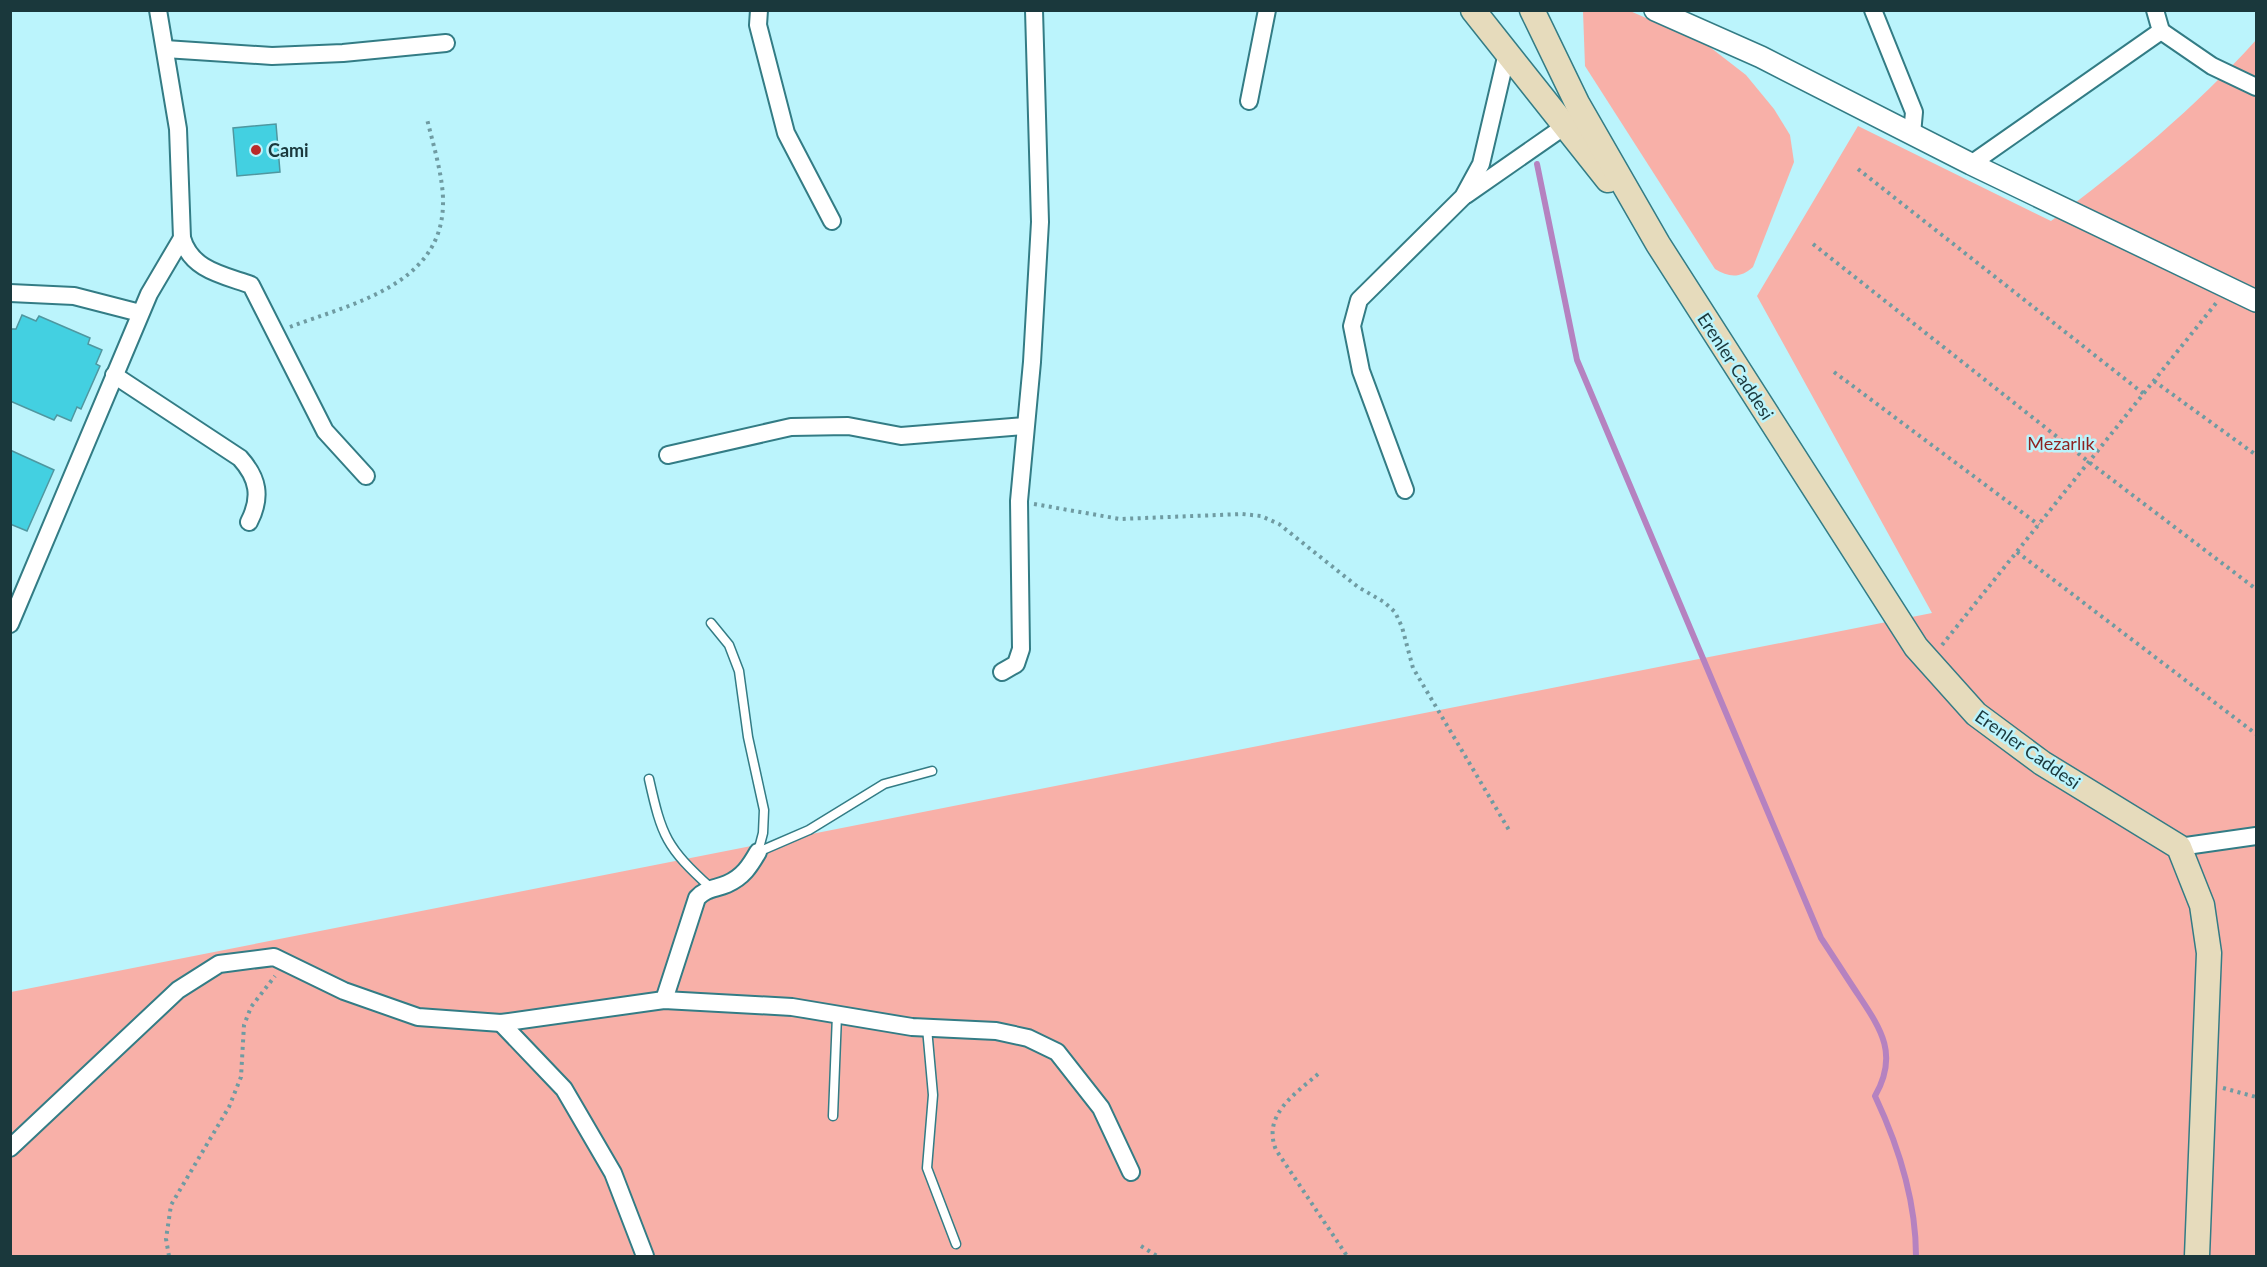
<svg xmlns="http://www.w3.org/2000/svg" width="2267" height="1267" font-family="Lato,sans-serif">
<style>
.green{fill:#f8b0a8}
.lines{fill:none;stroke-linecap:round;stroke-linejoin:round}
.stream{stroke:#b582c0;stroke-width:6}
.building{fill:#43d0e1;stroke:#4f97a0;stroke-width:1.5}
.service-casing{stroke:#337c85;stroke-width:11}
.minor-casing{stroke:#337c85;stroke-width:20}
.tertiary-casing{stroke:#337c85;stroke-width:24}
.secondary-casing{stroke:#337c85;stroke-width:27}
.path{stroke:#6f9ba2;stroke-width:4;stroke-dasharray:3 4.5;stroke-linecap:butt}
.service{stroke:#fff;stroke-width:8}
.minor{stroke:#fff;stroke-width:16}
.tertiary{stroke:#fff;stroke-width:21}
.secondary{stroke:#e6dbbc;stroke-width:24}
.poi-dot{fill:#b92a29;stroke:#bbf4fc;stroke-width:2}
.labels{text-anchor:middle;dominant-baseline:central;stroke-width:5;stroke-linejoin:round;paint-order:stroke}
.poi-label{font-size:18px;font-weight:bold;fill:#1a383c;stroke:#bbf4fc;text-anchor:start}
.street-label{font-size:18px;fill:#1a383c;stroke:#bbf4fc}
.park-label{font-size:18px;fill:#8e2321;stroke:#bbf4fc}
</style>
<rect width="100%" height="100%" fill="#bbf4fc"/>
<g class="green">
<path d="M1583,11H1630L1706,44L1746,75L1774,109L1790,135L1794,162L1753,267C1741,278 1729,278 1715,269L1585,66Z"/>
<path d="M2256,40V1256H11V992L1932,613L1757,296L1858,126L2051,221C2125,166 2195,108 2256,40Z"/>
</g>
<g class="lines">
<path class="stream" d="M1537,164L1577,360L1821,938C1833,956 1845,975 1857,993C1881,1029 1899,1054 1875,1096C1899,1147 1916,1200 1916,1256"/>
</g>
<g class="building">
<path d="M276,124L280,172L237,176L233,128Z"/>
<path d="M22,315L36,321L39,316L90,338L88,344L102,350L96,364L100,366L81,409L77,407L71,421L57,415L54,420L10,401V329H16Z"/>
<path d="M10,450L54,470L27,531L10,524Z"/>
</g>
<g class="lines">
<defs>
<g id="service">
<path d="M711,623L729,645L739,671L748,737L764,810L763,833L758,852"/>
<path d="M649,779C662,837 666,847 711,888"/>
<path d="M758,852L809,830L884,784L932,771"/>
<path d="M927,1028L933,1095L927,1168L956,1244"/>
<path d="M833,1116L837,1015"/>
</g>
<g id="minor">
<path d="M158,10L178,129L182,238C191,270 223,275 251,285L325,431L366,476"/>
<path d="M759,10L758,25L786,133L832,221"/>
<path d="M1873,10L1914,112L1912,134"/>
<path d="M2161,31L2212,66L2256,87"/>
<path d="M165,49L272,56L343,53L446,43"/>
<path d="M1249,101L1267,10"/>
<path d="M1971,164L2161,31L2155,10"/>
<path d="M1466,195L1565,126"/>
<path d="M10,293L74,296L140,313"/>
<path d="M114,375L240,458C258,478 262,497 249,522"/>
<path d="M668,455L791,427L848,426L901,436L1025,426"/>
<path d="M1405,490L1361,371L1352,326L1359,300L1463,197L1481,164L1507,53"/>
<path d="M10,624L149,294L182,238"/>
<path d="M1002,672L1016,664L1021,649L1019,501L1032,362L1040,222L1034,10"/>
<path d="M2179,847L2256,836"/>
<path d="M664,1000L697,898C706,888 715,889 727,884C743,877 750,866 758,852"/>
<path d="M501,1023L564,1089L613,1173L645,1256"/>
<path d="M10,1148L178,990L219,964L274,957L344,991L418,1017L501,1023L664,1000L792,1007L912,1027L996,1031L1028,1038L1057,1052L1101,1108L1131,1172"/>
</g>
<path id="tertiary" d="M1655,10L1761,57L1971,164L2256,301"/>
<g id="secondary">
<path d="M1473,10L1608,180"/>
<path d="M1532,10L1577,103L1658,244L1916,647L1976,714L2042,763L2179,847L2202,905L2209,953L2197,1256"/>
</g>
</defs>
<use href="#service" class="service-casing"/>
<use href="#minor" class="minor-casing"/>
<use href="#tertiary" class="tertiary-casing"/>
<use href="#secondary" class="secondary-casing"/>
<g class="path">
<path d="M1858,169L2144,394"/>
<path d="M1813,244L2089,462L2256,589"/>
<path d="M290,327C350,304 441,286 443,205C444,179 433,144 427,119"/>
<path d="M1834,372L2039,525"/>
<path d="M2154,381L2256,455"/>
<path d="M1034,504L1120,519L1242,514L1261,516L1279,524L1358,587L1384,602L1395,612L1402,627L1413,668L1509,830"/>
<path d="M2017,552L2256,734"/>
<path d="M1942,645L2217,302"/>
<path d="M1318,1074C1294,1095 1262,1115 1276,1150L1347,1256"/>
<path d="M2223,1088L2256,1097"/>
<path d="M1141,1246L1157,1256"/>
<path d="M169,1256L166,1239L171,1205L229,1107L241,1077L244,1025L251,1007L275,976"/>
</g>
<use href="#service" class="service"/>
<use href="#minor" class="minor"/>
<use href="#tertiary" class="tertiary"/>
<use href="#secondary" class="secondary"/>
</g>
<circle class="poi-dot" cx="256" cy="150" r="6"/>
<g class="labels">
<g class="poi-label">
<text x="268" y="150">Cami</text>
</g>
<g class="street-label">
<text transform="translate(1736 366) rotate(57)">Erenler Caddesi</text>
<text transform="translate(2028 749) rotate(35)">Erenler Caddesi</text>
</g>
<g class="park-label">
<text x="2061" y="443">Mezarlık</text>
</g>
</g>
<rect width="2267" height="1267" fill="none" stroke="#1a383c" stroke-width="24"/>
</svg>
